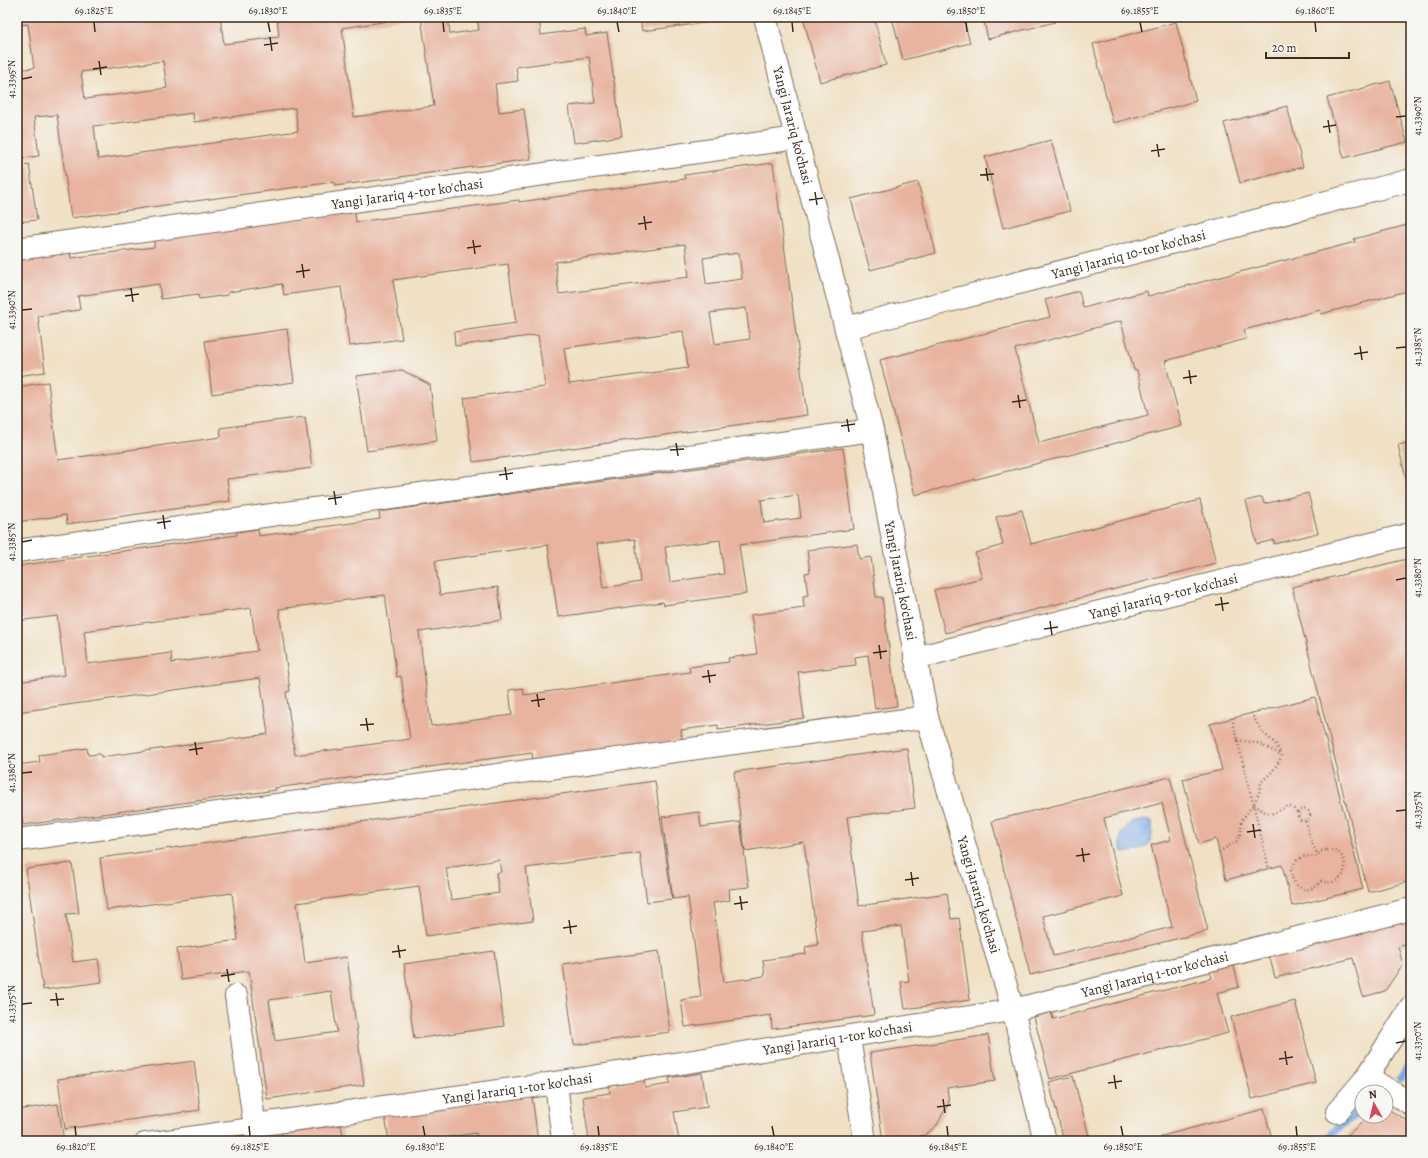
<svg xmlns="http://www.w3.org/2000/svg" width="1428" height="1158" font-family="Alegreya,serif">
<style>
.water{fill:#7ba9e4;stroke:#5b6a81}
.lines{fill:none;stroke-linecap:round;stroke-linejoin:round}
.stream{stroke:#7ba9e4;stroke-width:8}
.building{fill:#e8b39f;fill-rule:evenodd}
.service-casing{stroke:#7a6a58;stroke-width:17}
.minor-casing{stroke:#7a6a58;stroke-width:24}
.tertiary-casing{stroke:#7a6a58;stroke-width:24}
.path{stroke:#7a6a58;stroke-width:2.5;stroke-dasharray:1 3;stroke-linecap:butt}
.service{stroke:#fff;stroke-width:15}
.minor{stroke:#fff;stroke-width:22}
.tertiary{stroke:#fff;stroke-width:22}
.ticks{fill:none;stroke:#3b2a1e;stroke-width:1.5}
.labels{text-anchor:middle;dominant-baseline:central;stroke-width:3;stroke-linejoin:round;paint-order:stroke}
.street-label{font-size:14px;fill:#3b2a1e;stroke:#f6f6f2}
.neatline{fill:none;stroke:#3b2a1e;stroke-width:1.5}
.ticks-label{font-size:10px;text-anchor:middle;fill:#3b2a1e}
</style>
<rect width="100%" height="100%" fill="#f6f6f2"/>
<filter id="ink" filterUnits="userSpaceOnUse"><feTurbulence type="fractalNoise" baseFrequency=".025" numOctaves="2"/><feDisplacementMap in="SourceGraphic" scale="8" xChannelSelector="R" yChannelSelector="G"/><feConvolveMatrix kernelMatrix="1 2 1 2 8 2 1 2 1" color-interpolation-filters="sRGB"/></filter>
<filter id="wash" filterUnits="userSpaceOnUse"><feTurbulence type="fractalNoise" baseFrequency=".012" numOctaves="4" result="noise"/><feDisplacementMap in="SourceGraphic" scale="16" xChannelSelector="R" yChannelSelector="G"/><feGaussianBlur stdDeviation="0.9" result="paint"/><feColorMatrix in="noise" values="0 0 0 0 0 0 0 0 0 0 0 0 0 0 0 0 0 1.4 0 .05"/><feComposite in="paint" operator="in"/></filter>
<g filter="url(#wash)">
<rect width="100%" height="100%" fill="#f0e0c4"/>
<path class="water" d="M1143,820L1152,821C1155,845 1145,853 1122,852L1120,843L1121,834L1130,823Z"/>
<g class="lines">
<g class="stream">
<path d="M1401,1078L1411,1061"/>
<path d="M1326,1141L1338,1128L1362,1109"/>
</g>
</g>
<g id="blocks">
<g class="building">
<path d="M17,17H220L224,44L279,37L277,17H415L342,28L354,117L434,106L421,17H448L450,34L479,30L477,17H539L541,35L585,29L586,36L607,33L622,136L574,143L569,106L595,103L589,57L516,67L518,81L495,84L499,112L524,109L531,159L335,186L334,182L71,218L57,115L34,117L39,156L21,158L22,165L29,164L37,220L17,222V70L34,68L28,24L17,25ZM163,61L167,88L85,99L81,72ZM295,108L298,131L98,159L94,126L193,113L194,122Z"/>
<path d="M640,17H718L719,21L642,31Z"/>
<path d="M803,17H874L886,65L820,82Z"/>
<path d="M892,17H963L970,43L903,60Z"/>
<path d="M983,17H1053L1055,22L988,39Z"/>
<path d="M1176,22L1196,101L1113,123L1093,44Z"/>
<path d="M1390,81L1407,142L1344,158L1327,98Z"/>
<path d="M1287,106L1303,167L1240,183L1224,123Z"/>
<path d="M1051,140L1070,211L1003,228L985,157Z"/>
<path d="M773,163L807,415L473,462L464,398L545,387L538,335L455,346L454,332L516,323L508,264L393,280L402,339L349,346L341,287L284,295L282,284L228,292V295L199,299L198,294L161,299L159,284L78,296L80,310L38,316L45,372L17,376V259L70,252L71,258L154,247V240L355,212L356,222L519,200V202L685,179L684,175ZM685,244L689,277L559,294L555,262ZM739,253L742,279L706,284L703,258ZM746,308L750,339L715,344L710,313ZM683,331L688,368L569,384L564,348Z"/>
<path d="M918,182L936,253L870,270L851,199Z"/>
<path d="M1411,224V290L1321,314L1320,310L1244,330L1246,339L1165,361L1182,426L915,495L880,360L1050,317L1045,300L1079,291L1083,308L1147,291L1148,296L1355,242L1354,239ZM1121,321L1134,370H1137L1148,415L1039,443L1015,349Z"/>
<path d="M287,329L294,382L212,394L205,341Z"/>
<path d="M402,370L430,385L437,441L367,451L356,376Z"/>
<path d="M48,382L58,460L221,437L220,428L305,417L312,468L227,479L230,501L67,524L66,515L17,522V387Z"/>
<path d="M1411,442V495H1410L1398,445Z"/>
<path d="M843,448L854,529L739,545L746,594L664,605L663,602L558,617L548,545L435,561L440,595L498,587L502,620L419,632L431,726L512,715L509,690L523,688L524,695L690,672L689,667L729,662L728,658L757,654L751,615L804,608L803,596L808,595L805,573L810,572L807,550L857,544L859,559L871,557L876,597H882L897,706L875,709L868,655L855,657L856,665L798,672L804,718L718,730V725L681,730L682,740L533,760L532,753L275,788L276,790L23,825L17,778V765L40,762L39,755L87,748L88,755L100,754L101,757L268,734L260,678L17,712V682L65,675L57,616L17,621V566L237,535V532L258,529L259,536L380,519L379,512ZM798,495L801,518L764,523L761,500ZM635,539L640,582L603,588L597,544ZM720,540L724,574L670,582L665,547ZM385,595L397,677L401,676L410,739L295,755L286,692L290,691L279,609ZM251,608L257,651L172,663L171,653L88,664L84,631Z"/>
<path d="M1308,493L1318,533L1274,544V540L1257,544L1246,501L1262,497L1264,504Z"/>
<path d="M1200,500L1216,563L945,633L934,590L982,578L975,553L1003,545L996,517L1022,510L1031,544Z"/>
<path d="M1411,558V881L1368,892L1292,587Z"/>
<path d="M1315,697L1363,889L1292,906L1282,865L1226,880L1216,839L1199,844L1183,779L1222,770L1210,724Z"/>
<path d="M907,748L915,808L847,817L859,906L947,893L951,919L959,918L970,1000L905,1009L901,982L909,981L901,926L862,931L874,1015L772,1029L771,1015L685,1027L681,1000L701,997L688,897L673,899L662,817L699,812L701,827L740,822L749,887L729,889L730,900L713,903L724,982L765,976L763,960L806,954L805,947L818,945L804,842L745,851L734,772Z"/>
<path d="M1170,777L1208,931L1030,975L992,821ZM1162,803L1171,840L1151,845L1172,927L1053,956L1043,916L1123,896L1104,818Z"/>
<path d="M655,781L672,899L647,902L640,853L526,868L533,921L426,936L419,886L297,903L305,963L347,957L364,1085L267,1099L249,971L181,980L177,949L238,940L232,893L107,910L100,858ZM499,860L501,872L496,873L499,893L451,900L446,868ZM331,991L337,1032L275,1041L269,1000Z"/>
<path d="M72,863L79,913L66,914L73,962L98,959L102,982L43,990L26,869Z"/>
<path d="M1411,920V943L1398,947L1403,964L1385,991L1363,997L1353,958L1275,978L1268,950Z"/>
<path d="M494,951L504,1026L414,1039L404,964Z"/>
<path d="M659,951L670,1032L574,1045L563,964Z"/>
<path d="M1232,958L1239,987L1217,993L1228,1033L1050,1079L1034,1017L1051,1012L1053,1019L1212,978L1208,964Z"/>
<path d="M1295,1001L1316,1083L1252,1099L1231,1017Z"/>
<path d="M988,1035L995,1081L947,1088L949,1102L937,1125L925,1135L919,1136L920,1141H883L870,1053Z"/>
<path d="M194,1061L200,1110L65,1129L58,1079Z"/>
<path d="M702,1073L707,1107L674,1112L679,1141H589L583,1097L610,1093L609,1086L644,1080L645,1088L670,1084L669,1078Z"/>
<path d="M1073,1076L1089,1136L1071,1141H1064L1049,1082Z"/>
<path d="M532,1096L538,1141H478L476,1133L437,1139V1141H389L385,1116Z"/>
<path d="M58,1104L64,1141H17V1110Z"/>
<path d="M1386,1108L1411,1123V1141H1341L1369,1116H1386Z"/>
<path d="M1264,1109L1272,1139L1270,1141H1153L1162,1138V1136Z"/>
<path d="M341,1125L344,1141H283L281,1133Z"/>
</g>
</g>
</g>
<g filter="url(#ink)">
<use href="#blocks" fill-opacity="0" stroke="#7a6a58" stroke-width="1"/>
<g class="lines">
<defs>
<path id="service" d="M143,1141L255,1125"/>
<g id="minor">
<path id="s1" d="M17,249L797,138"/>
<path id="s2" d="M846,328L1411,180"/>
<path d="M17,551L872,430"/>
<path id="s3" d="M915,658L1411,534"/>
<path d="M17,840L927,717"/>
<path d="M236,996L257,1141"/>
<path d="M849,1037L865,1141"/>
<path d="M1367,1077L1411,1104"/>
<path d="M556,1083L563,1141"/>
<path id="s4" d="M255,1125L556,1083L1013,1010L1411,909"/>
</g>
<g id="tertiary">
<path id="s5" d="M765,17L872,430L927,717L1013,1010L1045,1141"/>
<path d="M1337,1112L1367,1077L1411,1007"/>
</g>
</defs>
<use href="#service" class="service-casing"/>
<use href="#minor" class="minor-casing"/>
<use href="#tertiary" class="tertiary-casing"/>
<g class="path">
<path d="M1251,713L1262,732L1275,743L1281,754"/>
<path d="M1232,718L1269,869"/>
<path d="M1254,805C1272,817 1270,815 1288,806L1293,808L1298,814"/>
<circle cx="1304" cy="815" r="6"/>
<path d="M1306,821L1310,838L1317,854"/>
<path d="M1327,850C1356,850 1347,891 1321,881C1310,896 1292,889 1291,871C1294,859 1303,854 1315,857L1321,851Z"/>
<path d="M1219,852L1237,841L1241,832V821L1253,805L1259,793L1261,782L1272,772L1280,760L1282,755L1257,743L1237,740"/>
</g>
<use href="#service" class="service"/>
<use href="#minor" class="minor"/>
<use href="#tertiary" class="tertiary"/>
</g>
</g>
<path class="ticks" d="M94,22L95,32M268,22L270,32M443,22L444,32M617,22L619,32M792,22L793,32M966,22L967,32M1140,22L1142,32M1315,22L1316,32M270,37L272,51M264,45L278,43M99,61L101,75M93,69L107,67M22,79L32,77M1396,117L1406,116M1328,120L1330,133M1323,127L1336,125M1157,144L1159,157M1151,151L1165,149M986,168L988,181M980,175L994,174M815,192L817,205M809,200L823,198M644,216L646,230M638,224L652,222M473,240L475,254M467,248L481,246M302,264L304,278M296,272L310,270M131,288L133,302M125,296L139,294M22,310L32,309M1360,346L1362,360M1396,348L1406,347M1354,354L1368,352M1189,370L1191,384M1183,378L1197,376M1018,395L1020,408M1012,402L1026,400M847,419L849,432M841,426L855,424M676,443L678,456M670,450L684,449M505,467L507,480M499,475L513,473M334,491L336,505M328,499L342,497M163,515L165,529M157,523L171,521M22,542L32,540M1396,580L1406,578M1221,597L1223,611M1215,605L1229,603M1050,621L1052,635M1044,629L1058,627M879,645L881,659M873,653L887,651M708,670L710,683M702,677L716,675M537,694L539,707M531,701L545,699M366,718L368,731M360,725L374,724M195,742L197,755M189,750L203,748M22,773L32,772M1396,811L1406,810M1253,824L1255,838M1247,832L1261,830M1082,848L1084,862M1076,856L1090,854M911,872L913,886M905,880L919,878M740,896L742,910M734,904L748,902M569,920L571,934M563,928L577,926M398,945L400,958M392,952L406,950M227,969L229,982M221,976L235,974M56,993L58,1006M50,1000L64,999M22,1004L32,1003M1396,1043L1406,1041M1285,1051L1287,1065M1279,1059L1293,1057M1114,1075L1116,1089M1108,1083L1122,1081M943,1099L945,1113M937,1107L951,1105M75,1126L76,1136M249,1126L250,1136M423,1126L425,1136M598,1126L599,1136M772,1126L774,1136M947,1126L948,1136M1121,1126L1123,1136M1296,1126L1297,1136"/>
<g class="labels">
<g class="street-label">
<text stroke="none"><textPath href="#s5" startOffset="112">Yangi Jarariq ko'chasi</textPath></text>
<text stroke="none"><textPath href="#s1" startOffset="394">Yangi Jarariq 4-tor ko'chasi</textPath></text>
<text stroke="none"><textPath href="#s2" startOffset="292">Yangi Jarariq 10-tor ko'chasi</textPath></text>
<text stroke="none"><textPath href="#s5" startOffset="580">Yangi Jarariq ko'chasi</textPath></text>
<text stroke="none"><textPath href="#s3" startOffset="256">Yangi Jarariq 9-tor ko'chasi</textPath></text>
<text stroke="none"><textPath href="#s5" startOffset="904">Yangi Jarariq ko'chasi</textPath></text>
<text stroke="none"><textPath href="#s4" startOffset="913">Yangi Jarariq 1-tor ko'chasi</textPath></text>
<text stroke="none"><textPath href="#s4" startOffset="589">Yangi Jarariq 1-tor ko'chasi</textPath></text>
<text stroke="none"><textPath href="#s4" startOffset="265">Yangi Jarariq 1-tor ko'chasi</textPath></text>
</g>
</g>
<rect width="1428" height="1158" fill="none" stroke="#f6f6f2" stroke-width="44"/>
<g transform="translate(1374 1104) rotate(352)"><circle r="19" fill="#f6f6f2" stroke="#aba49d"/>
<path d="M0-3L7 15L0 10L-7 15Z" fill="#d1495b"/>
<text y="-6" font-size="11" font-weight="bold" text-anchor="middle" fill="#3b2a1e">N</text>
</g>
<path d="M1266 52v6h83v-6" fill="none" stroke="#3b2a1e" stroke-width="2"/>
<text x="1272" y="52" font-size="12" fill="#3b2a1e" stroke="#f6f6f2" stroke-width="3" paint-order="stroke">20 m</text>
<rect x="22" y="22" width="1384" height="1114" class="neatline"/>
<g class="ticks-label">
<text x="94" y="14">69.1825°E</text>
<text x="268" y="14">69.1830°E</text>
<text x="443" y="14">69.1835°E</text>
<text x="617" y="14">69.1840°E</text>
<text x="792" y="14">69.1845°E</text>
<text x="966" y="14">69.1850°E</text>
<text x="1140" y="14">69.1855°E</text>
<text x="1315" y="14">69.1860°E</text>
<text transform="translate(11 79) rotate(-90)" y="4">41.3395°N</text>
<text transform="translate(1417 116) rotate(-90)" y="4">41.3390°N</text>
<text transform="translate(11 310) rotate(-90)" y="4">41.3390°N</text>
<text transform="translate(1417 347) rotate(-90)" y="4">41.3385°N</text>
<text transform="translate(11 542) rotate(-90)" y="4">41.3385°N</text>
<text transform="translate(1417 578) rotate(-90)" y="4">41.3380°N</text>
<text transform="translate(11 773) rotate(-90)" y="4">41.3380°N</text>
<text transform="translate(1417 810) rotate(-90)" y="4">41.3375°N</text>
<text transform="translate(11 1004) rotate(-90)" y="4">41.3375°N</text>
<text transform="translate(1417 1041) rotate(-90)" y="4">41.3370°N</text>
<text x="76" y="1150">69.1820°E</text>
<text x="250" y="1150">69.1825°E</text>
<text x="425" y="1150">69.1830°E</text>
<text x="599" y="1150">69.1835°E</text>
<text x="774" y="1150">69.1840°E</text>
<text x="948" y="1150">69.1845°E</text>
<text x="1123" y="1150">69.1850°E</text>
<text x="1297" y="1150">69.1855°E</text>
</g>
</svg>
